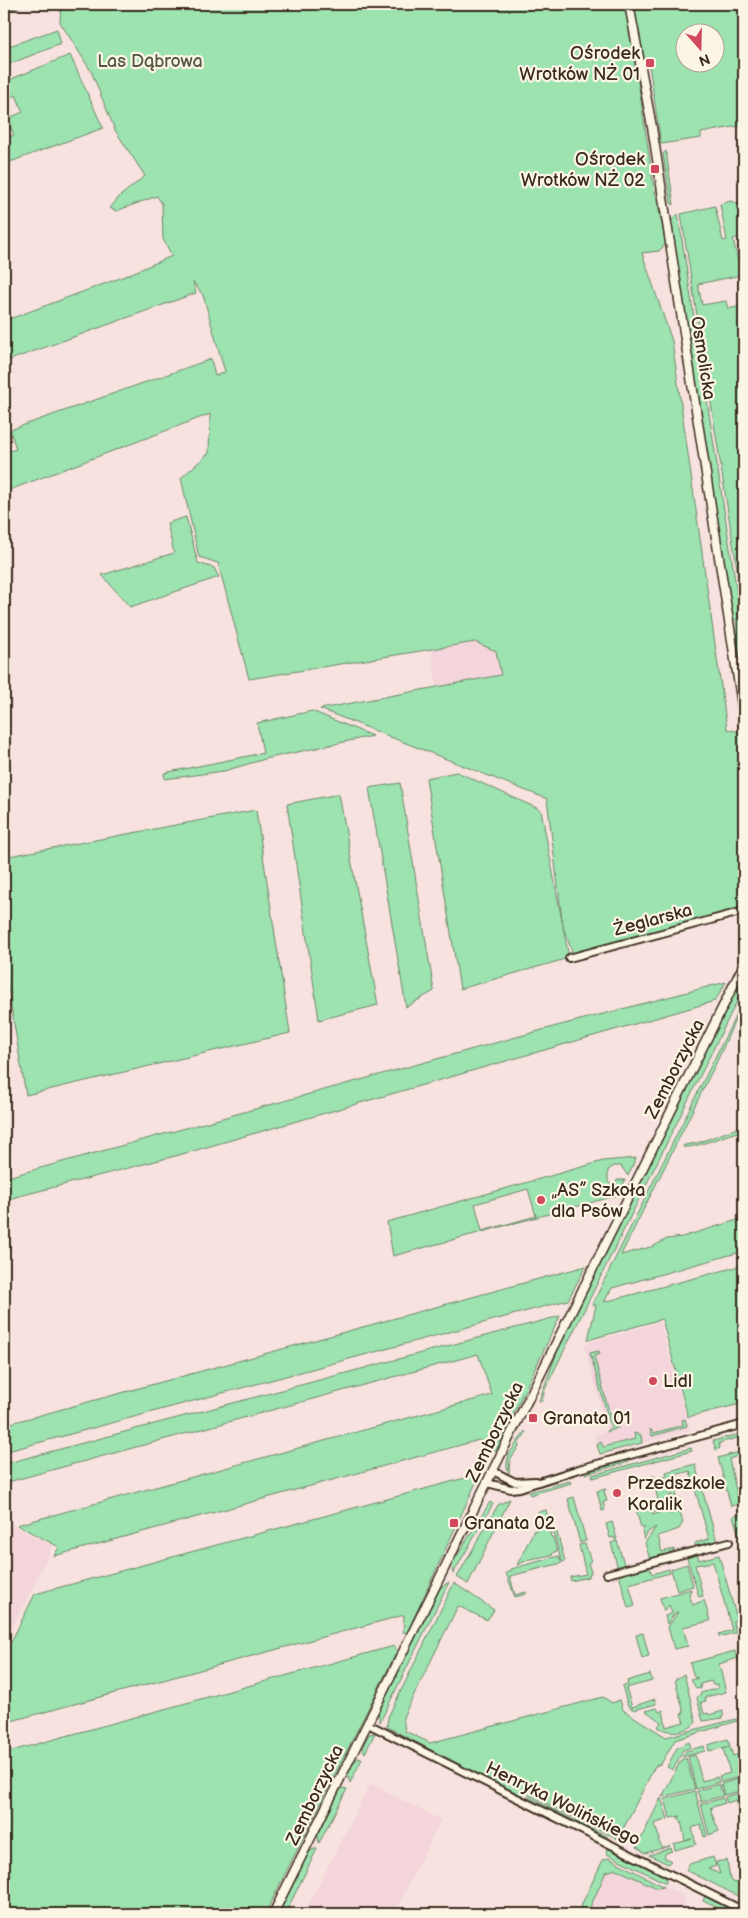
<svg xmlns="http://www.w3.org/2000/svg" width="748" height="1918" font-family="'Balsamiq Sans',sans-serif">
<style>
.built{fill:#f3d5db}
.green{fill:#9ce3b0;stroke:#6c8667;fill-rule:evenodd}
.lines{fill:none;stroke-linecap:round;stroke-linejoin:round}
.minor-casing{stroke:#3b2a1e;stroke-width:10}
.tertiary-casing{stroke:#3b2a1e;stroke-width:11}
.minor{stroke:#fcf5e5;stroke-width:6}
.tertiary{stroke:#fcf5e5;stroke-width:8}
.poi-dot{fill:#d1495b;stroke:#fcf5e5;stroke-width:2}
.labels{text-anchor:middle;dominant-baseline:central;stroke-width:4.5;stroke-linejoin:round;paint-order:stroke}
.poi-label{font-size:18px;fill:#3b2a1e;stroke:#fcf5e5;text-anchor:start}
.park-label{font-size:18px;fill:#535842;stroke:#fcf5e5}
.street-label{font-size:18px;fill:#3b2a1e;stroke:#fcf5e5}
</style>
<rect width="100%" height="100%" fill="#f7e2df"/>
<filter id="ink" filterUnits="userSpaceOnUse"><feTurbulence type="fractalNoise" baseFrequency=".02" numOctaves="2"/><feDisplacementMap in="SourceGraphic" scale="10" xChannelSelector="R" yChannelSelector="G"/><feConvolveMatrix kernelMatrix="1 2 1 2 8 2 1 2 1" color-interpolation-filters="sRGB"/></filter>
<g filter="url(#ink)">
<g class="built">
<path d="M475,642L496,651L502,675L437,687L431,649Z"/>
<path d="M660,1322L690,1430L600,1454L594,1435L607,1431L585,1348L587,1343Z"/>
<path d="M4,1521L53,1546L4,1644Z"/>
<path d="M370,1784L441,1820L397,1907L393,1914H304Z"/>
<path d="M609,1858L684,1896V1914H577L603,1860Z"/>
</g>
<g class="green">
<path d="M4,4H27L4,12Z"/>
<path d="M61,4H744V125L701,133V138L661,144L648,58L635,61L653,181L666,244L659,251L642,253L672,341L727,729L744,733V907L574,957L563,927L547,799L320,709L501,675L496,651L475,642L249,679L218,563L199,557L181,478L209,453L210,414L4,492V453L16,449L10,430L211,359L215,376L225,372L203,295L193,282L196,293L4,362V321L120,278L172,256L163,239L162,204L157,196L116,211L110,208L120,196L145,176L115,130L91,71L60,22ZM686,32H716V62H686Z"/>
<path d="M57,29L61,44L4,66V48Z"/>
<path d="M70,55L103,128L10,162L6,152L4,153V139L14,135L7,119L23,112L16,95L4,100V82Z"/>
<path d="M666,151L674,205L671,203L663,154Z"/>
<path d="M731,201L742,205L744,213V236L733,239L741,275L698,284L702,305L726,301L728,309L741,306L740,294L744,293V613L681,214L715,206L723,241L727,240L720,204Z"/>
<path d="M678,214L744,638V690L735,631L737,630L736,619H733L671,221Z"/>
<path d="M186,517L198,563L214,568L219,577L130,607L102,575L174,553L167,523Z"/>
<path d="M312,711L372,736L265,759L224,771L165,779L164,773L263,753L257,723Z"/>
<path d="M457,772L541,810L569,958L460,989L426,778Z"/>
<path d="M400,783L434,991L406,1007L369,788Z"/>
<path d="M339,794L378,1005L319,1020L287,804Z"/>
<path d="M256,810L290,1033L26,1095L4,964V857Z"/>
<path d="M744,973V987L545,1389L542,1401H539L559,1347Z"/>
<path d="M726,982L715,1001L179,1155L4,1200V1178L553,1027Z"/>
<path d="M744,999L719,1057L621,1255L654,1246L667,1239L682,1237L744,1218V1251L612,1288L604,1302L744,1265V1403L688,1417L662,1319L588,1340L596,1305H592Z"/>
<path d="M743,1126V1131C727,1133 696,1149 683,1147L684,1145L697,1143Z"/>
<path d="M636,1158L628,1176L621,1166H614L608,1170V1181L612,1188H614L617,1180H625L619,1195L393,1256L387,1222L603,1161ZM528,1189L536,1216L482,1231L475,1204Z"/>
<path d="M586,1266L568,1300L4,1452V1425Z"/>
<path d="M560,1316L496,1451L479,1440L54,1556L59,1547L17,1525L492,1395L478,1354L4,1483V1464Z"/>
<path d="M599,1351L600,1354L594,1356L613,1426L619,1427L608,1432L607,1430L611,1428L590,1353Z"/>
<path d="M685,1419L687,1426L652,1436L650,1429L654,1433L683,1425L682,1420Z"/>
<path d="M525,1431L526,1433L518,1444L519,1446L510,1460L509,1473C501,1458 518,1443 525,1431Z"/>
<path d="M634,1433L641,1435L642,1443L600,1454L597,1445L601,1442L603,1447L635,1439Z"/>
<path d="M744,1433V1436L719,1443L720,1448L716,1450L713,1441Z"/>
<path d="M691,1448L692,1451L593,1478L592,1475Z"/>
<path d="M743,1451L744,1454L729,1459L739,1504L731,1506L718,1458Z"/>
<path d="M623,1461L629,1462L585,1474L589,1470Z"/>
<path d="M695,1464L717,1542L696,1548L695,1543L709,1539L690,1471L671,1476L679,1504L675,1505L666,1472Z"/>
<path d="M480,1474L407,1633L403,1632L404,1615L4,1723V1656L35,1594Z"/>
<path d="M652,1476H654L656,1479L665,1476L671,1499L664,1510L655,1512L652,1502L658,1500Z"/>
<path d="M570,1481L571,1483L530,1495L529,1492Z"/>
<path d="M606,1489L604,1492L607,1501L603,1502L605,1510L602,1511L597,1491Z"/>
<path d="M574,1497L586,1541L580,1543L568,1499Z"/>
<path d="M510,1499L468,1584L457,1577L498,1505Z"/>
<path d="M490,1502L493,1504L453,1574L452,1564Z"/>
<path d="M650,1502L653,1515L668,1510L669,1514L678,1512L679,1508L683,1522L679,1529L658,1536L662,1552L674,1549L672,1554L650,1560L645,1543L656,1527L648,1532L644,1540L642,1530L645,1528H641L636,1509Z"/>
<path d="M546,1510L552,1532H550L551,1537H553L557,1551L552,1553L553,1555L530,1559L517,1565L534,1530L536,1531L538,1526L537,1525L540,1518L538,1512Z"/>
<path d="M744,1513V1538L740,1539L733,1516Z"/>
<path d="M612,1522L617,1539L615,1540L614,1537L610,1538L606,1524Z"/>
<path d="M556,1529L565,1561L564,1562L561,1560L553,1530Z"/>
<path d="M617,1541L625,1567L618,1569L611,1543Z"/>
<path d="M585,1544L591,1561L588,1563L591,1572L588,1577L571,1581L570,1577L586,1574L579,1545Z"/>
<path d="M697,1553L699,1560L719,1555L737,1619L733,1621L736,1632L720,1637L719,1634L732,1630L713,1562L695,1565L703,1596L699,1597L687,1558L688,1556Z"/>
<path d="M558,1556L562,1563L510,1576L515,1595L526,1592V1594L515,1597L506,1573L511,1571V1569Z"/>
<path d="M687,1564L693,1586L677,1591L671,1569Z"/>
<path d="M649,1566L652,1574L669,1569L670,1573L629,1584L635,1606L628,1608L619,1574Z"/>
<path d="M449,1582L380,1722L378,1713L440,1588Z"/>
<path d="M454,1583L494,1610L487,1620L458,1606L403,1717L405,1731L430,1743L603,1697L612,1703L620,1700L623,1710L666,1737L736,1719L737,1721L675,1740L661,1764L655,1766L618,1839L525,1793L522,1797L387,1727L388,1717Z"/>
<path d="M691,1589L689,1595L693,1605L704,1600L710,1621L683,1627L688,1646L674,1649L668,1627L678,1612L675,1613L667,1624L665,1616L672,1613L669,1605L664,1611L660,1598Z"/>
<path d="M643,1633L649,1656L642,1658L636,1635Z"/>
<path d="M394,1646L397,1651L265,1914H4V1753Z"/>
<path d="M735,1651L736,1655L741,1654V1662H739L738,1658L719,1664L726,1692L705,1697L706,1701L701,1702L704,1714L708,1713L709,1715L723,1711V1718L703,1721L697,1698L701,1693L718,1688L717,1684L713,1685L711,1681L700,1684L701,1689L696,1688L691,1680L698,1678L694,1677L690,1663Z"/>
<path d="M650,1674L652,1681L626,1688L632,1707L655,1699L656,1704L634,1710L628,1706L622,1686L628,1685L627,1681Z"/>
<path d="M684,1674L696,1722C688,1733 668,1734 658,1727L661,1722L646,1711L657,1708L659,1712L663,1710L666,1727L684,1722L681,1714L684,1713L675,1680Z"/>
<path d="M375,1733L365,1753L362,1748L369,1734Z"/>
<path d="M728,1739L730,1746L709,1751L708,1745Z"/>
<path d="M689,1742L691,1747L683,1750L673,1770L667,1767L677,1748Z"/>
<path d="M744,1743V1824H743L740,1819L741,1814L738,1812L739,1808L737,1809L736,1800L727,1803L725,1797L742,1792L739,1777L721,1782L719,1776L730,1773L723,1748L730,1747L733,1756L739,1754L737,1745Z"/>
<path d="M704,1746L705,1751L682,1757L686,1751Z"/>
<path d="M695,1755L702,1781L717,1777L719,1782L696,1789L688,1757Z"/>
<path d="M359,1758L362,1759L350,1783L347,1774L355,1760Z"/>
<path d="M686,1758L695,1789L662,1797L681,1760Z"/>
<path d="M737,1779L740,1791L724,1795L721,1784Z"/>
<path d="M719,1784L723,1796L700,1802L701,1799L697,1791Z"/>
<path d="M343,1788L347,1789L319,1843L318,1835L339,1791Z"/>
<path d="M695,1791L707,1836L704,1837L701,1825L692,1828L696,1844L675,1850L674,1844L692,1839L685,1841L681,1821L678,1817L681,1816L670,1818L665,1799Z"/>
<path d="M529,1797L607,1836V1839L526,1799Z"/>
<path d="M661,1798L668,1819L654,1824L660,1839L658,1840L662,1847L661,1848L670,1846L645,1853L637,1847Z"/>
<path d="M723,1798L725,1803L710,1808H712L711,1812L719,1831L709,1835L701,1804Z"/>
<path d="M608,1847L663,1875L666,1879V1883L607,1854Z"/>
<path d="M671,1848L672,1851L666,1853L664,1857L671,1861L668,1864L649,1855Z"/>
<path d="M314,1849H317L285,1914H278L309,1852Z"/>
<path d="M713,1857L716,1866L708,1869L720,1874L716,1862L727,1860L730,1880L734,1883L744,1880V1899L686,1870L689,1864Z"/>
<path d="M609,1858L664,1887L657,1888L616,1869L606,1872L587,1914H577L603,1860Z"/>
<path d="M705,1896L741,1914H729L703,1901Z"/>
</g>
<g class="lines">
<defs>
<g id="minor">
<path d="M569,958L744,911"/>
<path d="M493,1471L515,1482L536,1481"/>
<path d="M487,1483L511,1489L520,1488L579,1469L744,1424"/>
<path d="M607,1574L729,1542"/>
<path d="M368,1724L744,1911"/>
</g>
<g id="tertiary">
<path d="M629,4L652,127L744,718"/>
<path d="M273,1914L744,964"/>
</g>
</defs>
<use href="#minor" class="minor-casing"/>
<use href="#tertiary" class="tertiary-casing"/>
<use href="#minor" class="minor"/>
<use href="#tertiary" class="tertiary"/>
</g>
</g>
<g class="poi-dot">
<rect x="645" y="58" width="10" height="10" rx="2.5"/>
<rect x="650" y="164" width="10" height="10" rx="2.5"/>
<circle cx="541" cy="1200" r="5"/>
<circle cx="653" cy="1381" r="5"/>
<rect x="528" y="1413" width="10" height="10" rx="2.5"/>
<circle cx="617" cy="1493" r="5"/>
<rect x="449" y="1518" width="10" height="10" rx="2.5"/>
</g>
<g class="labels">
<g class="poi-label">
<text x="640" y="53" text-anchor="end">Ośrodek<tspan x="640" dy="21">Wrotków NŻ 01</tspan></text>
<text x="645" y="159" text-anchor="end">Ośrodek<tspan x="645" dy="21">Wrotków NŻ 02</tspan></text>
<text x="551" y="1190">„AS” Szkoła<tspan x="551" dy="21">dla Psów</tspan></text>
<text x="663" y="1381">Lidl</text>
<text x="543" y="1418">Granata 01</text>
<text x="627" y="1483">Przedszkole<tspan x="627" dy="21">Koralik</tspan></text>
<text x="464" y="1523">Granata 02</text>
</g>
<g class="park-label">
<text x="150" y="61">Las Dąbrowa</text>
</g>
<g class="street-label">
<text transform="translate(703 358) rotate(81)">Osmolicka</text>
<text transform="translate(653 920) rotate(-15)">Żeglarska</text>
<text transform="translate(675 1069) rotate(-63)">Zemborzycka</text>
<text transform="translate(495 1432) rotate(-64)">Zemborzycka</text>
<text transform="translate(315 1795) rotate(-64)">Zemborzycka</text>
<text transform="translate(563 1804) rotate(26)">Henryka Wolińskiego</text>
</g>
</g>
<rect width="748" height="1918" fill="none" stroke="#fcf5e5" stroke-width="20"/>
<rect x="10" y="10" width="728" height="1898" fill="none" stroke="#3b2a1e" stroke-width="2" filter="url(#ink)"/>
<g transform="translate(700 48) rotate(160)"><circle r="24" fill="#fcf5e5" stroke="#afa495"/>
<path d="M0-4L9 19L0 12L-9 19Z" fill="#d1495b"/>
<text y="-8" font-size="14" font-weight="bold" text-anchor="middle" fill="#3b2a1e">N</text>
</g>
</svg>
